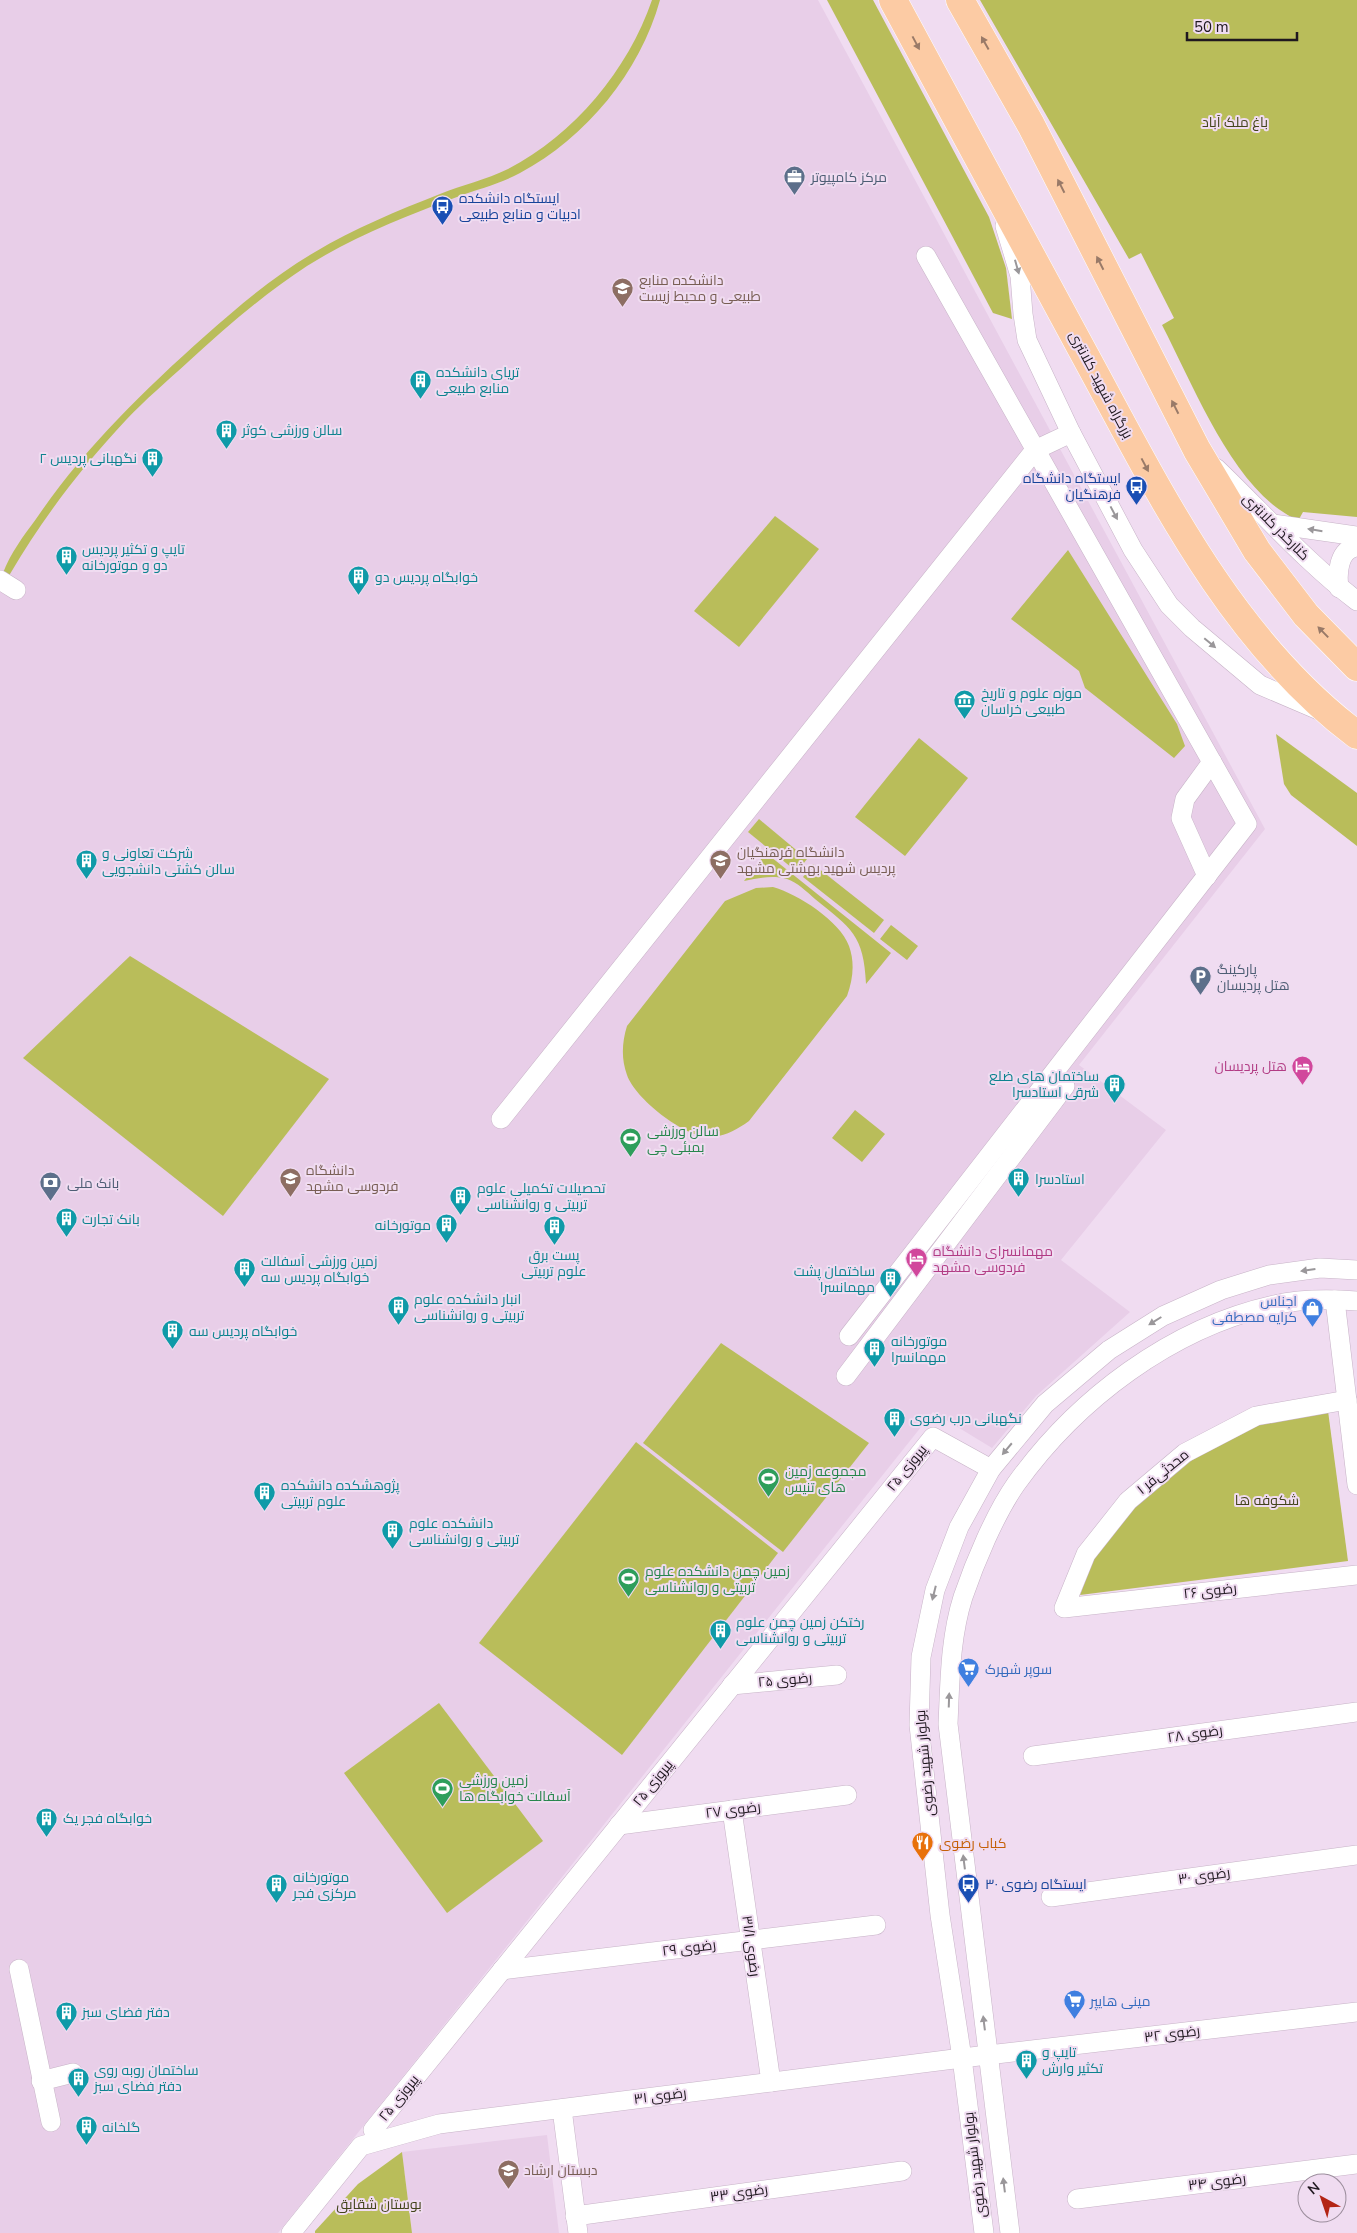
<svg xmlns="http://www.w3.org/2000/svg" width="1357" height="2233" font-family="'Nunito Sans',Cairo,sans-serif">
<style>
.built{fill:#e8cee8}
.green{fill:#b9bd5a}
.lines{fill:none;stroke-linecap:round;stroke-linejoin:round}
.minor-casing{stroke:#c7b3c7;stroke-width:20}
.highway-casing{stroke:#fff;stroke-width:29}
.minor{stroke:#fff;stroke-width:19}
.highway{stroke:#fccba4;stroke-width:28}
.oneway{fill:#997a68}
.oneway2{fill:#9a979a}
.labels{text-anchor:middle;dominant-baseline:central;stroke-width:4;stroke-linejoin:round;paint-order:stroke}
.park-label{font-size:14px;fill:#43441b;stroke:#f0dcf1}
.service-label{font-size:14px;fill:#4e5e75;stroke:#f0dcf1;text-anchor:start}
.transit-label{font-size:14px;fill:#164399;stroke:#f0dcf1;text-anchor:start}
.education-label{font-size:14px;fill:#785e54;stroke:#f0dcf1;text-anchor:start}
.culture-label{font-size:14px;fill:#0d838f;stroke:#f0dcf1;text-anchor:start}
.street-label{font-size:14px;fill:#1f181f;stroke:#f0dcf1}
.hotel-label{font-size:14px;fill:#b23c85;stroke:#f0dcf1;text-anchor:end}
.leisure-label{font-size:14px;fill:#27864d;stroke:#f0dcf1;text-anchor:start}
.shop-label{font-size:14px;fill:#366cbe;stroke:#f0dcf1;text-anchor:start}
.food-label{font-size:14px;fill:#c56008;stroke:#f0dcf1;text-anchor:start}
</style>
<rect width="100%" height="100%" fill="#f0dcf1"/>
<g class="built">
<path d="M0,0H818L1265,829L1079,1065L1166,1130L1061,1260L1130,1312L1036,1396L992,1448L933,1412L278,2233H0Z"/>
<path d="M547,2135L559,2233H412L402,2152Z"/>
</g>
<g class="green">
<path d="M652,0H660C640,72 586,138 520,173C500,184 478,189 457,197C406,216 353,237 307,266C264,294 225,328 188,362C167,381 145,400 126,420C81,468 43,518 10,574L8,576L3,573C10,554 24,535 36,519C83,450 142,392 205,336C239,306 275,275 315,252C353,229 399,210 440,194C462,185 486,180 508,169C574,135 628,70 652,0Z"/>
<path d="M827,0H873L989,217L1006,268L1012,319L993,313Z"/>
<path d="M980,0H1357V517L1303,512L1298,521C1290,516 1280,511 1272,504C1224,464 1191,381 1162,325L1174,318L1141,253L1129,259Z"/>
<path d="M775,516L819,549L739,647L694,611Z"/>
<path d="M1068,550L1177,724L1185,746L1174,758L1085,688L1079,671L1011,619Z"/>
<path d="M1276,734L1357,793V846L1291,795L1284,784Z"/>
<path d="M919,738L968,778L905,856L855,817Z"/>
<path d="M759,819L807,859L797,872L748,832Z"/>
<path d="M766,853L891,953L866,984C864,935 851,928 815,899C807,892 797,882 787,879C773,875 758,878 744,881Z"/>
<path d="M813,864L884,920L874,933L803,877Z"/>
<path d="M773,887C798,894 840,921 849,946C855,963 853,979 847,996L749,1121C738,1129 727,1135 714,1137C688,1141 635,1099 627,1075C621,1059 622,1042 627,1026L725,901L756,888Z"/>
<path d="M891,925L918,946L907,960L880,939Z"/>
<path d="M130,956L329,1079L223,1216L23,1058Z"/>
<path d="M855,1110L885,1134L862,1162L832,1138Z"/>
<path d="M721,1343L869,1443L783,1552L643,1443Z"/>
<path d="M1328,1411L1348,1561L1080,1595L1094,1557L1138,1504L1193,1459L1261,1424Z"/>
<path d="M636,1442L778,1553L622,1755L479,1643Z"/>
<path d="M439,1703L543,1841L447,1913L344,1773Z"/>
<path d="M402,2152L412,2233H315V2231L358,2184Z"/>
</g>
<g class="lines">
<defs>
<g id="minor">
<path d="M1005,226L1020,276L1023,314L1027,340L1071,433L1133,550L1169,605L1192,628L1260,685L1321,711"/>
<path d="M1216,468C1263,513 1306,562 1357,601"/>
<path d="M1273,524L1357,536"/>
<path d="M0,580L16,590"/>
<path d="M1339,588C1337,574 1338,549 1357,547"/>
<path d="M1207,876L1181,818L1185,799L1212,762"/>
<path d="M501,1119L1035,450L1071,433"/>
<path d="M1335,1300L1357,1485"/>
<path d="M849,1336L1247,824L926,256"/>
<path d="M846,1376L1065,1086"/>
<path d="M1347,1400L1256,1416L1185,1453L1128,1501L1086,1554L1064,1608L1357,1575"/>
<path d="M732,1685L837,1675"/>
<path d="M1033,1756L1357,1712"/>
<path d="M732,1810L771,2082"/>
<path d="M619,1825L847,1795"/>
<path d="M1051,1897L1357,1855"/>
<path d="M19,1969L51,2122"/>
<path d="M502,1970L876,1925"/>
<path d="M41,2081L73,2073"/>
<path d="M562,2109L578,2233"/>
<path d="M373,2130L933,1437L991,1469"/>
<path d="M1077,2199L1357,2164"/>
<path d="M575,2216L902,2171"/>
<path d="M291,2233L361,2146L439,2124L962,2058L1357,2012"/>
<path d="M984,2233L962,2058L940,1915L919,1725L921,1657L935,1590L959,1527L991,1469L1045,1404L1109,1350L1163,1316L1221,1290L1269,1275L1320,1268L1357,1270"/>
<path d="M1010,2233L948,1724C950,1681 950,1638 963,1597C975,1562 995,1514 1016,1484C1077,1399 1171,1328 1274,1305C1300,1299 1331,1299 1357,1301"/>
</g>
<g id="highway">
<path d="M893,0C956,116 1018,232 1081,348C1157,487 1228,638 1357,735"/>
<path d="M960,0L1031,125L1197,450L1257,551L1306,615L1357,667"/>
</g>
</defs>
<use href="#minor" class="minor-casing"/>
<use href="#highway" class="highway-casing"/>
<use href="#minor" class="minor"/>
<use href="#highway" class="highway"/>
</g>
<defs><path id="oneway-solid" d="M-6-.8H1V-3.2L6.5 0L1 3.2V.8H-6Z" transform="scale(1.25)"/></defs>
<g class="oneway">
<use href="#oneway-solid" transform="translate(916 43) rotate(62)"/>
<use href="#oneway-solid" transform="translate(985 43) rotate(-119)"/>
<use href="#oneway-solid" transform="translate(1061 186) rotate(-117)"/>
<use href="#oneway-solid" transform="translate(1100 263) rotate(-117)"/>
<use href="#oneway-solid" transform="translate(1175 407) rotate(-117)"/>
<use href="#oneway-solid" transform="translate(1145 465) rotate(62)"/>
<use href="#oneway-solid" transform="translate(1323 632) rotate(-134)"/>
</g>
<g class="oneway2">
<use href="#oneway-solid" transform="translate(1017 267) rotate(74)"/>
<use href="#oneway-solid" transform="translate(1114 513) rotate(62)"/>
<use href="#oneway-solid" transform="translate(1315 530) rotate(-171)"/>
<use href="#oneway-solid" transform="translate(1210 643) rotate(40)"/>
<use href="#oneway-solid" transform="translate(1308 1270) rotate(172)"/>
<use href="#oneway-solid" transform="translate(1155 1321) rotate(148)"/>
<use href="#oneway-solid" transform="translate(1007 1449) rotate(130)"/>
<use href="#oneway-solid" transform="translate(934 1593) rotate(104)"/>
<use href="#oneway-solid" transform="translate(949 1700) rotate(-88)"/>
<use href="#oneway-solid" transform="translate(964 1862) rotate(-97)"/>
<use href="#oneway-solid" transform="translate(984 2023) rotate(-97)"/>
<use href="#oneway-solid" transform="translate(1004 2185) rotate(-97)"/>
</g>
<defs>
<symbol id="office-pin" viewBox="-11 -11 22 30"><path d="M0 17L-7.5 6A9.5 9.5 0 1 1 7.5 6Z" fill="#5c6f8a" stroke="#f0dcf1"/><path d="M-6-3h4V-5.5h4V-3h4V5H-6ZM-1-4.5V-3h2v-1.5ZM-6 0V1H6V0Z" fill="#fff"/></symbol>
<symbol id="bus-pin" viewBox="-11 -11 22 30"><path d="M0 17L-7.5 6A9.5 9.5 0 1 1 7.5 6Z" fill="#1a4fb4" stroke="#f0dcf1"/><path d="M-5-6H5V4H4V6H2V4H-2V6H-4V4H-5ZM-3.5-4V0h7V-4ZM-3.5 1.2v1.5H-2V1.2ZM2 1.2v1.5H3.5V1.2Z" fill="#fff"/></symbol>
<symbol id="university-pin" viewBox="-11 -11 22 30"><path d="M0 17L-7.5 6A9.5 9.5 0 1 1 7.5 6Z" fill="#8d6e63" stroke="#f0dcf1"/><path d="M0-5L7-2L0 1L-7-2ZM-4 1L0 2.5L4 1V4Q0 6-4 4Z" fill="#fff"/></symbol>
<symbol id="building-pin" viewBox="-11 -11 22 30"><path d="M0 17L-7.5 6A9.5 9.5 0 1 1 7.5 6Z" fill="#0f9aa8" stroke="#f0dcf1"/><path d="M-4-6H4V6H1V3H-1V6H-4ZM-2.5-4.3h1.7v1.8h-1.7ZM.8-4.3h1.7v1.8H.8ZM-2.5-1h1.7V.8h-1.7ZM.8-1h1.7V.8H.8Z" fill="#fff"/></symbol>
<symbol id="museum-pin" viewBox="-11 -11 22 30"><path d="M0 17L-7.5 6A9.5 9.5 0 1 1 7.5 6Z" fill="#0f9aa8" stroke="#f0dcf1"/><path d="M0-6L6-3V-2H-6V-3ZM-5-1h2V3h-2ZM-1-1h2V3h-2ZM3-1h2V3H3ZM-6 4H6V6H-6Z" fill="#fff"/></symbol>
<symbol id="parking-pin" viewBox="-11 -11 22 30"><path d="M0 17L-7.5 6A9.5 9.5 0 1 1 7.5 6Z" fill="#5c6f8a" stroke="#f0dcf1"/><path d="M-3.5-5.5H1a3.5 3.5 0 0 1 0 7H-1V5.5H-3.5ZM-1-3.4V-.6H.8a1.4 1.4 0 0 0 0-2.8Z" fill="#fff"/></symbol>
<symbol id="hotel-pin" viewBox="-11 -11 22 30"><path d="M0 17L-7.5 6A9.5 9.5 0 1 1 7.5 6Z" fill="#d1479c" stroke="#f0dcf1"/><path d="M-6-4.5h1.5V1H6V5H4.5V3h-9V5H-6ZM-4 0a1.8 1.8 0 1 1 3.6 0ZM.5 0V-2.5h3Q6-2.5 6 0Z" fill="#fff"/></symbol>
<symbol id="stadium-pin" viewBox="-11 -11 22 30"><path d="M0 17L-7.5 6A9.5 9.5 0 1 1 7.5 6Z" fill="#2e9e5b" stroke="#f0dcf1"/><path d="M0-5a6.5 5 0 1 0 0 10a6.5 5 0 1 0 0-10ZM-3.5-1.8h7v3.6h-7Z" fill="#fff"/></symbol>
<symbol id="bank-pin" viewBox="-11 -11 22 30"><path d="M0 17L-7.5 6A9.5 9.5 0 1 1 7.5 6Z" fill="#5c6f8a" stroke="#f0dcf1"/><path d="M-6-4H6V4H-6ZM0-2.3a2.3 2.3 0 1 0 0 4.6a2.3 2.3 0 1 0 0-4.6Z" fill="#fff"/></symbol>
<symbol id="shop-pin" viewBox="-11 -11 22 30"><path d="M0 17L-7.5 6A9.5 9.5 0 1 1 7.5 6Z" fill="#3f7fe0" stroke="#f0dcf1"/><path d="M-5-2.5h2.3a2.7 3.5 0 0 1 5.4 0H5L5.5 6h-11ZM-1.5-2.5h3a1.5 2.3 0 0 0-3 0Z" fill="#fff"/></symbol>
<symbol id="supermarket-pin" viewBox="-11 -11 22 30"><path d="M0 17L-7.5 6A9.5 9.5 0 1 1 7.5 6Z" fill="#3f7fe0" stroke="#f0dcf1"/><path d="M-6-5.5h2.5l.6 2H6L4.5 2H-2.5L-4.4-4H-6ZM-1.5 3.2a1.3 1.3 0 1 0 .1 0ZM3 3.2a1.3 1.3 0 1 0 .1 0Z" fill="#fff"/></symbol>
<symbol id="restaurant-pin" viewBox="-11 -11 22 30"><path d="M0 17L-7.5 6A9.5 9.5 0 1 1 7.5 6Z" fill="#e8710a" stroke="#f0dcf1"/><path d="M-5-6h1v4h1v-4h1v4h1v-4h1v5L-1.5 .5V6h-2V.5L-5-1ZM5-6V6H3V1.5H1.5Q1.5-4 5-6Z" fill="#fff"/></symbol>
<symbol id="school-pin" viewBox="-11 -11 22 30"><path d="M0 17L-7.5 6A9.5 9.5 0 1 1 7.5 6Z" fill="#8d6e63" stroke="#f0dcf1"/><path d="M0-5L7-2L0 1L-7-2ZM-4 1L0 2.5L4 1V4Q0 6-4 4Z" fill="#fff"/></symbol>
</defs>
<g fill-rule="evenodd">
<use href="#office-pin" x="782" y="164" width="25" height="34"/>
<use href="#bus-pin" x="430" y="194" width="25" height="34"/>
<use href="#university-pin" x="610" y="276" width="25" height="34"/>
<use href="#building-pin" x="408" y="368" width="25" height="34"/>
<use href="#building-pin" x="214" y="418" width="25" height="34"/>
<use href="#building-pin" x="140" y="446" width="25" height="34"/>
<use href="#bus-pin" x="1124" y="474" width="25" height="34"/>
<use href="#building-pin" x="54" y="544" width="25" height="34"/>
<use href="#building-pin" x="346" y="564" width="25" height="34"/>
<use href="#museum-pin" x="952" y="688" width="25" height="34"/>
<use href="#university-pin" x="708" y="848" width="25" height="34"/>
<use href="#building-pin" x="74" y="848" width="25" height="34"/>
<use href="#parking-pin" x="1188" y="964" width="25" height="34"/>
<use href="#hotel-pin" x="1290" y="1054" width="25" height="34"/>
<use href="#building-pin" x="1102" y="1072" width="25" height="34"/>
<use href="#stadium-pin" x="618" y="1126" width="25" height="34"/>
<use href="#university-pin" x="278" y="1166" width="25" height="34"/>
<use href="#building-pin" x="1006" y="1166" width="25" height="34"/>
<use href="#bank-pin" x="38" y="1170" width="25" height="34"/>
<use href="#building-pin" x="448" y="1184" width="25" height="34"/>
<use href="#building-pin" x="54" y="1206" width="25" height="34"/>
<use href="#building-pin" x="434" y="1212" width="25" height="34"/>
<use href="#building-pin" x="542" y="1214" width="25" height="34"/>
<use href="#hotel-pin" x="904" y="1246" width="25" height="34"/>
<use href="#building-pin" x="232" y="1256" width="25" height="34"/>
<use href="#building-pin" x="878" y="1266" width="25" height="34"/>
<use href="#building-pin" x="386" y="1294" width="25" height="34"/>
<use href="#shop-pin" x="1300" y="1296" width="25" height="34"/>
<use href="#building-pin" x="160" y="1318" width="25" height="34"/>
<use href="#building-pin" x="862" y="1336" width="25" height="34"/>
<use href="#building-pin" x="882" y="1406" width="25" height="34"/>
<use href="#stadium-pin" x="756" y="1466" width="25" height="34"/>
<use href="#building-pin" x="252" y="1480" width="25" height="34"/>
<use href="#building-pin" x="380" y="1518" width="25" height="34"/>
<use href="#stadium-pin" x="616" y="1566" width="25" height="34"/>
<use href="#building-pin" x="708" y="1618" width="25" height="34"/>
<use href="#supermarket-pin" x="956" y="1656" width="25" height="34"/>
<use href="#stadium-pin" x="430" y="1776" width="25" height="34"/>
<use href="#building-pin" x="34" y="1806" width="25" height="34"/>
<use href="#restaurant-pin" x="910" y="1830" width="25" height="34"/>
<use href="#bus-pin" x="956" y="1872" width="25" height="34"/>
<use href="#building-pin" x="264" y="1872" width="25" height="34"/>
<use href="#supermarket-pin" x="1062" y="1988" width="25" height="34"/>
<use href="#building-pin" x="54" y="2000" width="25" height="34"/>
<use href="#building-pin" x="1014" y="2048" width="25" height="34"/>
<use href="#building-pin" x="66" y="2066" width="25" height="34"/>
<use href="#building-pin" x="74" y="2114" width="25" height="34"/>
<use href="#school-pin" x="496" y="2158" width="25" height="34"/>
</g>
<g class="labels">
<g class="park-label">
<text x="1235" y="122">باغ ملک آباد</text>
<text x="1267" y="1500">شکوفه ها</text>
<text x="379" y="2204">بوستان شقایق</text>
</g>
<g class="service-label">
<text x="811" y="177">مرکز کامپیوتر</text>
<text x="1217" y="969">پارکینگ<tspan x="1217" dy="16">هتل پردیسان</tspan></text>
<text x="67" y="1183">بانک ملی</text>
</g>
<g class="transit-label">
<text x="459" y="198">ایستگاه دانشکده<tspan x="459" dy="16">ادبیات و منابع طبیعی</tspan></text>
<text x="1121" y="478" text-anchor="end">ایستگاه دانشگاه<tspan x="1121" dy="16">فرهنگیان</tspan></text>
<text x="985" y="1884">ایستگاه رضوی ۳۰</text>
</g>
<g class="education-label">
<text x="639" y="280">دانشکده منابع<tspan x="639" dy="16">طبیعی و محیط زیست</tspan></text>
<text x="737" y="852">دانشگاه فرهنگیان<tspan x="737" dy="16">پردیس شهید بهشتی مشهد</tspan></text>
<text x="306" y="1170">دانشگاه<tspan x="306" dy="16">فردوسی مشهد</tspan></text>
<text x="524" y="2170">دبستان ارشاد</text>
</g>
<g class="culture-label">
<text x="436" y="372">تریای دانشکده<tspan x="436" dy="16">منابع طبیعی</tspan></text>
<text x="242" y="430">سالن ورزشی کوثر</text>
<text x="137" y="458" text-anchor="end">نگهبانی پردیس ۲</text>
<text x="82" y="549">تایپ و تکثیر پردیس<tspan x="82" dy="16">دو و موتورخانه</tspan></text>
<text x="375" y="577">خوابگاه پردیس دو</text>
<text x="981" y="693">موزه علوم و تاریخ<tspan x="981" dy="16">طبیعی خراسان</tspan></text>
<text x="102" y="853">شرکت تعاونی و<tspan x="102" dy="16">سالن کشتی دانشجویی</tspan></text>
<text x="1099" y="1076" text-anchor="end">ساختمان های ضلع<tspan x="1099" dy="16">شرقی استادسرا</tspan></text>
<text x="1035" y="1179">استادسرا</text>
<text x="477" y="1188">تحصیلات تکمیلی علوم<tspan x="477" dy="16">تربیتی و روانشناسی</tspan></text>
<text x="82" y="1219">بانک تجارت</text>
<text x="431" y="1225" text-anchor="end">موتورخانه</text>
<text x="554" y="1255" text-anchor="middle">پست برق<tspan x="554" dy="16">علوم تربیتی</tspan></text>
<text x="261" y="1261">زمین ورزشی آسفالت<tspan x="261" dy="16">خوابگاه پردیس سه</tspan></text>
<text x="875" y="1271" text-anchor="end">ساختمان پشت<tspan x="875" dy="16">مهمانسرا</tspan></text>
<text x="414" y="1299">انبار دانشکده علوم<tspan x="414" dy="16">تربیتی و روانشناسی</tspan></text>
<text x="189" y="1331">خوابگاه پردیس سه</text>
<text x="891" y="1341">موتورخانه<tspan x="891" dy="16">مهمانسرا</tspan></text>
<text x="910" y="1418">نگهبانی درب رضوی</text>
<text x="281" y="1485">پژوهشکده دانشکده<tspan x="281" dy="16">علوم تربیتی</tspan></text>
<text x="409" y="1523">دانشکده علوم<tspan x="409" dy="16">تربیتی و روانشناسی</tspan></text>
<text x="736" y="1622">رختکن زمین چمن علوم<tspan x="736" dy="16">تربیتی و روانشناسی</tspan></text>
<text x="63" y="1818">خوابگاه فجر یک</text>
<text x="293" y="1877">موتورخانه<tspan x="293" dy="16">مرکزی فجر</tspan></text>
<text x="82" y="2012">دفتر فضای سبز</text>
<text x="1042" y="2052">تایپ و<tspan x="1042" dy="16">تکثیر وارش</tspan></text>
<text x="94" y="2070">ساختمان روبه روی<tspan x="94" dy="16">دفتر فضای سبز</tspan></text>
<text x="102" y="2127">گلخانه</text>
</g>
<g class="street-label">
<text transform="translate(1101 385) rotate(62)">بزرگراه شهید کلانتری</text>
<text transform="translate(1276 527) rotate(45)">کنارگذر کلانتری</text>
<text transform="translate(907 1468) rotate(-51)">پیروزی ۲۵</text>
<text transform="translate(1163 1472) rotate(-39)">محدثی‌فر ۱</text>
<text transform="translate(1210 1591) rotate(-6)">رضوی ۲۶</text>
<text transform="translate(785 1680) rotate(-5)">رضوی ۲۵</text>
<text transform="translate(1195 1734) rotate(-8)">رضوی ۲۸</text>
<text transform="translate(925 1763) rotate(-95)">بولوار شهید رضوی</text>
<text transform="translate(653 1783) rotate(-51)">پیروزی ۲۵</text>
<text transform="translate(733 1810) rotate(-7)">رضوی ۲۷</text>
<text transform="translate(1204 1876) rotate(-8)">رضوی ۳۰</text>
<text transform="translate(751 1946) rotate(82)">رضوی ۳۱/۱</text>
<text transform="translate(689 1948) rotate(-7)">رضوی ۲۹</text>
<text transform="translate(1172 2034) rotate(-7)">رضوی ۳۲</text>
<text transform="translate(660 2096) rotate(-7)">رضوی ۳۱</text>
<text transform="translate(399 2098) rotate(-51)">پیروزی ۲۵</text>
<text transform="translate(975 2165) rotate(-97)">بولوار شهید رضوی</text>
<text transform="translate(1217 2182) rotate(-7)">رضوی ۳۴</text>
<text transform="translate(739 2193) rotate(-8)">رضوی ۳۳</text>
</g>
<g class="hotel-label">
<text x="1287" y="1066">هتل پردیسان</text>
<text x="933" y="1251" text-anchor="start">مهمانسرای دانشگاه<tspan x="933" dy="16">فردوسی مشهد</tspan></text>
</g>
<g class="leisure-label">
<text x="647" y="1131">سالن ورزشی<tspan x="647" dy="16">بمبئی چی</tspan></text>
<text x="785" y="1471">مجموعه زمین<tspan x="785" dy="16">های تنیس</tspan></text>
<text x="645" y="1571">زمین چمن دانشکده علوم<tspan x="645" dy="16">تربیتی و روانشناسی</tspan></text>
<text x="459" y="1780">زمین ورزشی<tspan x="459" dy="16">آسفالت خوابگاه ها</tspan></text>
</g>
<g class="shop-label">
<text x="1297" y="1301" text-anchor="end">اجناس<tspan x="1297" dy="16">کرایه مصطفی</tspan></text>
<text x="985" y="1669">سوپر شهرک</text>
<text x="1090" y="2001">مینی هایپر</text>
</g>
<g class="food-label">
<text x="939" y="1843">کباب رضوی</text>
</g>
</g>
<g transform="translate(1322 2198) rotate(320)"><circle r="24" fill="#f0dcf1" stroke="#9c8e9d"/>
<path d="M0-4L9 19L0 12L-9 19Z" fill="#b32515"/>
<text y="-8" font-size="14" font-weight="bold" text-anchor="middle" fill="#1f181f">N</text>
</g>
<path d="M1187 32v8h110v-8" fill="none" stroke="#1f181f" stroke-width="2.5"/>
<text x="1194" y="32" font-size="15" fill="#1f181f" stroke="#f0dcf1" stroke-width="4" paint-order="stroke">50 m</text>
</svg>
